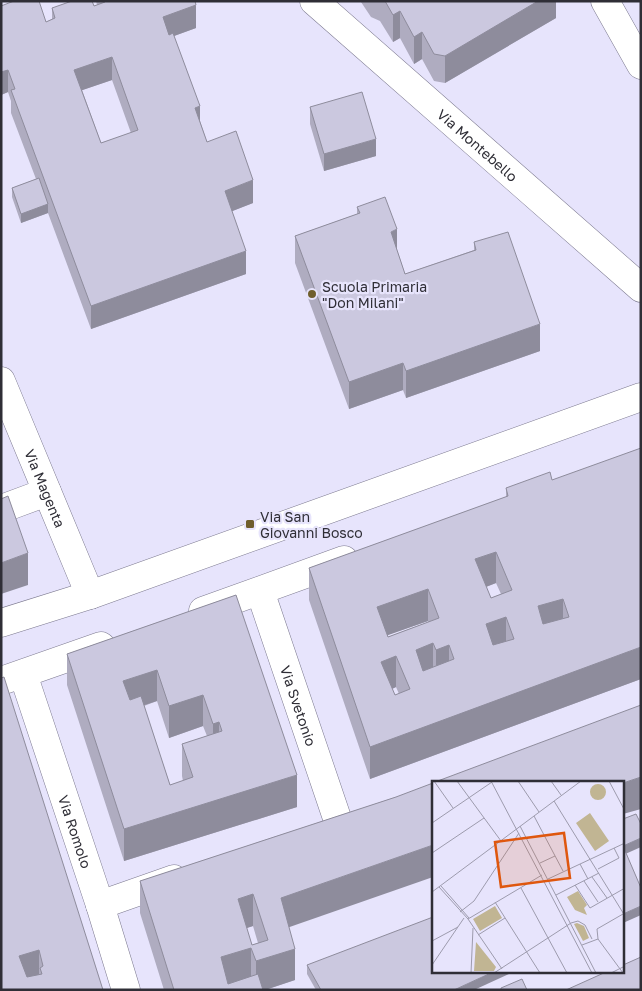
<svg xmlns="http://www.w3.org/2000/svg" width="642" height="991" font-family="'Golos Text',sans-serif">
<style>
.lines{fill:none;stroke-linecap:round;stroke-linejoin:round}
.minor-casing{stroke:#7c798f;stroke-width:29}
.minor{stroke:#fff;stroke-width:28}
.wall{fill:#afacc0;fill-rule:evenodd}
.shaded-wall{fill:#8e8c9c}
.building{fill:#cbc8df;stroke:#8e8c9c;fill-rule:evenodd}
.poi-dot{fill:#705f2d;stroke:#e7e4fc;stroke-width:2}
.labels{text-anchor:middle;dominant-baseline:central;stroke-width:4.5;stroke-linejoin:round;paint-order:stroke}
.street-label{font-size:14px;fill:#2f2e36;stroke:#e7e4fc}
.poi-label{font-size:14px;fill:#2f2e36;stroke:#e7e4fc;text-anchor:start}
.inset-road{fill:none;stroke:#9d9bad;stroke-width:1}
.view{fill:#df570e;fill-opacity:0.15;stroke:#df570e;stroke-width:2.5}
.inset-edge{fill:none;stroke:#2f2e36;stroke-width:2.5}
</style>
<rect width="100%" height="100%" fill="#e7e4fc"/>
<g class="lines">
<defs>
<g id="minor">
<path id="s1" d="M314,1L641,288"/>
<path d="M605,1L641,65"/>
<path id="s2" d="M1,381L90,595"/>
<path d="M1,509L47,492"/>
<path id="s3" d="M260,591L338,821"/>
<path d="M203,611L344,560"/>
<path d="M1,623L90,595L641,397"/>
<path id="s4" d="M23,674L100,905L126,990"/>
<path d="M1,681L101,646"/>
<path d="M100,905L174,879"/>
</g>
</defs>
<use href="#minor" class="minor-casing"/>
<use href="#minor" class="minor"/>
</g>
<g class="wall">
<path d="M96,1H195L196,28L174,36L200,121L207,142L253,203L232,211L246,274L91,329L48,213L21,223L12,197V188L36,179L11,113V101L8,92L1,95V6L46,22L52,19V8L94,6L97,5ZM112,80L131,133L101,143L82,90Z"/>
<path d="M359,1H556V18L445,83L434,81L422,59L414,64L400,38L393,42L380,21L371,17L361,2Z"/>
<path d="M310,107L376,156L324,171L310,124Z"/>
<path d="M357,207L397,250L405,274L474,250V242L540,351L406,398L403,390L349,409L295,263V236L357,214Z"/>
<path d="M552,480L641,679L370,779L309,600V568L506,497V488ZM496,583L501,594L491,598L486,587ZM428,621V622L388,637L387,635ZM396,687L399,694L395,695L392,689Z"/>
<path d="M236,595L297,807L124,861L67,685V654ZM157,701L169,738L203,726L207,736L182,744V776L183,781L170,785L144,706Z"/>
<path d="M1,678L103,990H1Z"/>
<path d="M396,797L289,927L295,980L265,990H164L140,913V881ZM253,926L258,943L252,945L246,928Z"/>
<path d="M307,965L474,990H316L307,974Z"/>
</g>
<g class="shaded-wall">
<path d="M538,1H556V18L445,83V56Z"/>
<path d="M196,5V28L163,40V17Z"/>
<path d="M400,11V38L393,42V15Z"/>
<path d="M422,32V59L414,64V37Z"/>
<path d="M112,57V80L74,93V70Z"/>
<path d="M8,70V92L1,95V72Z"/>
<path d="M200,106V129L195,108Z"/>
<path d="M376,139V156L324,171V154Z"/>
<path d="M253,180V203L225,214V191Z"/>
<path d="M48,204V213L21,223V214Z"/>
<path d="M397,229V256L391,232Z"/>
<path d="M246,251V274L91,329V306Z"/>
<path d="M540,324V351L406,398V371Z"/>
<path d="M403,363V390L349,409V382Z"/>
<path d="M496,552V583L475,591V559Z"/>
<path d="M28,553V585L1,594V563Z"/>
<path d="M428,589V621L377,639V607Z"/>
<path d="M563,599V631L538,637V606Z"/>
<path d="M506,617V648L486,656V624Z"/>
<path d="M433,643V675L416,682V650Z"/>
<path d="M449,645V676L436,682V650Z"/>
<path d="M641,647V679L370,779V747Z"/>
<path d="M396,656V687L381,694V662Z"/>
<path d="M157,670V701L123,712V681Z"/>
<path d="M203,695V726L169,738V706Z"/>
<path d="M219,722V754L213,756V724Z"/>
<path d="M297,775V807L124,861V829Z"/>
<path d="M641,777V809L623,814V783Z"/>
<path d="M641,838V847L623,855V846Z"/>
<path d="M433,845V877L281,930V898Z"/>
<path d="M253,894V926L238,931V899Z"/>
<path d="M641,906V915L623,923V914Z"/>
<path d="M251,948V980L221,989V957Z"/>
<path d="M295,949V980L265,990H256V961Z"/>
<path d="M39,950V982L19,988V956Z"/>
<path d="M493,972H513L474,990H454Z"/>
</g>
<g class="building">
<path d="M14,1H39L46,22L55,18L52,8L72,1H92L94,6L105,2L104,1H195L196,5L163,17L169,35L173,33L200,106L195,108L207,142L236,131L253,180L225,191L246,251L91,306L11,90L15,89L8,70L1,72V6ZM112,57L138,130L101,143L74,70Z"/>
<path d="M385,1H538L445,56L434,54L422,32L414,37L400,11L393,15Z"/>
<path d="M362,92L376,139L324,154L310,107Z"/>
<path d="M39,178L48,204L21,214L12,188Z"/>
<path d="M385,197L397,229L391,232L405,274L476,250L474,242L508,232L540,324L406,371L403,363L349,382L295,236L360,213L357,207Z"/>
<path d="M641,448V647L370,747L309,568L508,496L506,488L550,472L552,480ZM496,552L512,590L491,598L475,559ZM428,589L439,618L388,637L377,607ZM563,599L569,617L543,624L538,606ZM506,617L514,639L493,645L486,624ZM433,643L436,650L449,645L454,659L423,671L416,650ZM396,656L410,689L395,695L381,662Z"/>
<path d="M8,496L28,553L1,563V499Z"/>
<path d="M236,595L297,775L124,829L67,654ZM157,670L169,706L203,695L213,724L219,722L222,731L182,744L193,777L170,785L141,696L130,700L123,681Z"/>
<path d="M4,677L103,990H1V678ZM39,950L43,966L40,968L42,974L27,977L19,956Z"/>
<path d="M641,705V777L623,783L435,782Z"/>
<path d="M433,783V845L281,898L295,949L256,961L251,948L221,957L228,984L258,974L263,990H174L140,881L396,797ZM253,894L268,940L252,945L238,899Z"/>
<path d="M636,814L641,824V838L623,846V819Z"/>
<path d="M623,846L641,888V906L623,914Z"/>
<path d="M433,917V972H493L454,990H321L307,965Z"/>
<path d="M641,957V990H566L606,972H623V965Z"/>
<path d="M522,979L527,990H501V988Z"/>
</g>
<g class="poi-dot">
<circle cx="312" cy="294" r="5"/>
<rect x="245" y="519" width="10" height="10" rx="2.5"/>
</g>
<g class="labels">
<g class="street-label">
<text stroke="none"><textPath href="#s1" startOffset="218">Via Montebello</textPath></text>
<text stroke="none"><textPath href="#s2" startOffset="116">Via Magenta</textPath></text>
<text stroke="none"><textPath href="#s3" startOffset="121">Via Svetonio</textPath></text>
<text stroke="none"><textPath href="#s4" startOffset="166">Via Romolo</textPath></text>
</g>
<g class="poi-label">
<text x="322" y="286">Scuola Primaria<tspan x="322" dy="16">"Don Milani"</tspan></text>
<text x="260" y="516">Via San<tspan x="260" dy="16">Giovanni Bosco</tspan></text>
</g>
</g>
<g transform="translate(432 781)">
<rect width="192" height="192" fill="#e7e4fc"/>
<path d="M158 11a8 8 0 1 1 16 0a8 8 0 1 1-16 0ZM158,32L177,60L163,70L144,42ZM146,110L155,124L152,127L155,134L143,129L135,116ZM63,125L70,137L48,150L41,138ZM145,142L152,145L157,157L151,160L142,143ZM44,161L64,186L62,190H42Z" fill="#c1b593"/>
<path class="inset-road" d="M2,0L21,27M25,0L69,60M59,0L160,192M86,0L107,31M119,0L129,14M177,0L193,30M122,20L193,135M102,35L131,90M0,42L60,1M88,45L164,192M0,72L52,37M108,82L123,75M148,83L156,98M166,88L187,77L182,67M160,96L175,117M116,98L193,62M152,100L166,121M143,104L158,127L193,107M9,105L37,137M7,106L36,138L70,188M89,107L135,192M0,111L149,0M124,114L167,92M63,121L108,192M28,131L42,120L87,52M191,133L165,148L166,158L191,192M36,138L110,94M46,154L73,137M0,160L26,146M150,164L166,158M0,184L32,137M39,192L41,147M62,192L139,142L146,140L153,144L160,158M179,192L193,185"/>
<path class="view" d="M132,52L138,97L69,106L63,61Z"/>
<rect width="192" height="192" class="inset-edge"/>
</g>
<rect width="642" height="991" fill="none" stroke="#2f2e36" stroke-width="5"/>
</svg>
